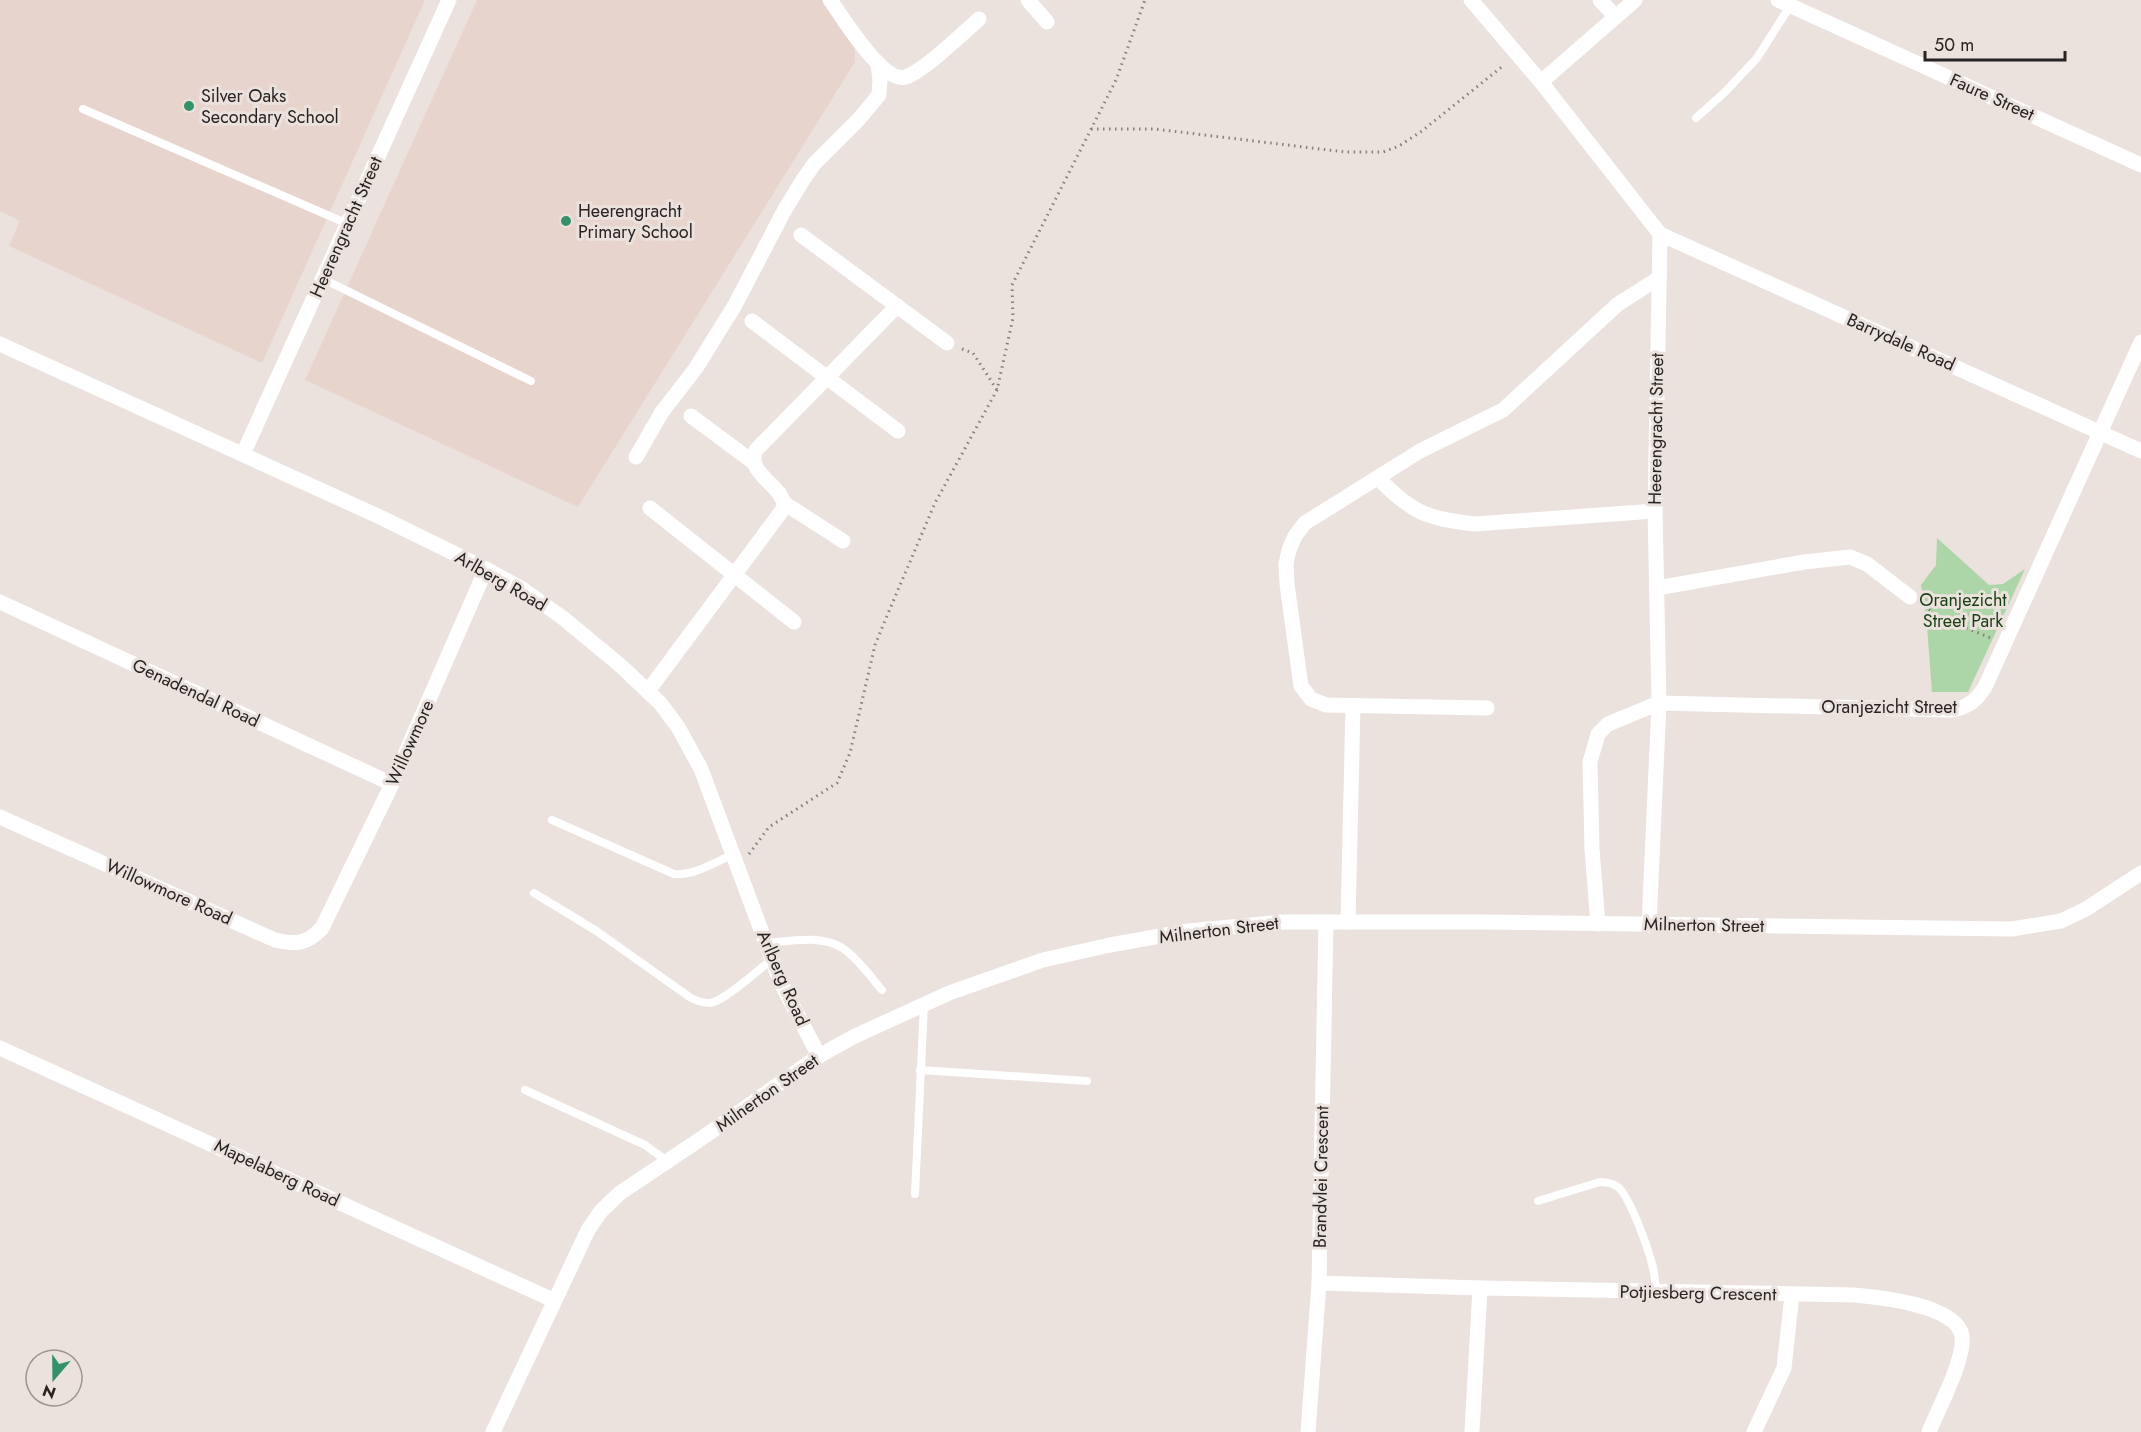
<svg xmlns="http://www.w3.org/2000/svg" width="2141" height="1432" font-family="Jost,sans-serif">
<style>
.built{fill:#e7d5cd}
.green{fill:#acd6a7}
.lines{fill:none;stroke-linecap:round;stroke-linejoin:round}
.path{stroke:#867f7d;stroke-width:3;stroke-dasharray:1.5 4.5;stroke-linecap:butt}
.service{stroke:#fff;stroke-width:8}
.minor{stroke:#fff;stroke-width:15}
.poi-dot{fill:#349168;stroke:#ebe1dd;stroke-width:2}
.labels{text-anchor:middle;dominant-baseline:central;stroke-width:6;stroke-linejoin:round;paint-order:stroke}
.poi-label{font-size:18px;fill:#272322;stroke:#ebe1dd;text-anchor:start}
.street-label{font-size:18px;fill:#272322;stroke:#ebe1dd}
.park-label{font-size:18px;fill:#153e12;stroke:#ebe1dd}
</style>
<rect width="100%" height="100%" fill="#ebe1dd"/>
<g class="built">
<path d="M0,0H425L262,363L9,246L20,221L0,211Z"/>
<path d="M477,0H824L854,38L855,62L578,507L305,380Z"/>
</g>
<path class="green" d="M1937,538L1989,585L2003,584L2025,569L1968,692H1932L1926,614L1921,585L1936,565Z"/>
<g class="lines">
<g class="path">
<path d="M1091,129H1155L1345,152H1383L1399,146L1422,131L1504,65"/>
<path d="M962,349L973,353L997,390"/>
<path d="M1924,606L1939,617L1991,638"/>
<path d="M749,854L769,827L837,783L850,753L875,645L889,611L935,503L997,390L1013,318L1012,285L1116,80L1145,0"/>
</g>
<g class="service">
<path d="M83,109L348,224"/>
<path d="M1696,118L1724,93L1757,58L1790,6"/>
<path d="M323,279L531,381"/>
<path d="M552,820L674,874C694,876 715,862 734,854"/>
<path d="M534,893L595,930L691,998C697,1001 703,1003 710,1003C723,1002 760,969 772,959"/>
<path d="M765,943C790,941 822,934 844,949C859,960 870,976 882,990"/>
<path d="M920,1070L1087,1081"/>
<path d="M525,1090L645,1145L667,1161"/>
<path d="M915,1194L924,1005"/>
<path d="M1538,1201L1600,1182C1607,1182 1612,1183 1618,1187C1630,1197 1648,1248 1652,1264C1655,1273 1655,1283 1656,1292"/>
</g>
<g class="minor">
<path d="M830,0C843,17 882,84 906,77C924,71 963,33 979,19"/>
<path d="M1028,0L1047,22"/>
<path d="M1471,0L1541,82L1660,234L1655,511L1659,703L1649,925"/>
<path d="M1600,0L1615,16"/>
<path d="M1778,0L2141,165"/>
<path d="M1541,82L1635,0"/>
<path d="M1660,234L2141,451"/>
<path d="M801,235L947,343"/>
<path d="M752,321L898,431"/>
<path d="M0,344L380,517L486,569L524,590L563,618L621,666L660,703L678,727L701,769L780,981L819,1056"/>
<path d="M691,416L753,462"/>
<path d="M243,454L449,0"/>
<path d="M636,457L662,412L696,368L735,305L784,211L803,180L814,164L859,119L879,95L880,80L878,64"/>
<path d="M1379,479C1412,513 1428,519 1475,524L1655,511"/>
<path d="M784,503L843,541"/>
<path d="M650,508L794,622"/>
<path d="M1657,588L1804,562L1850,557L1867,564L1910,597"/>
<path d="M0,602L392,784"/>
<path d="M648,691L784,508C786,486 744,474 756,450L897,306"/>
<path d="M1487,708L1326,705L1311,699L1301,686L1300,679L1287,584L1286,564L1289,550L1295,536L1305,523L1420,451L1503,410L1618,304L1659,278"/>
<path d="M0,817L275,940C296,945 307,944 322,928L392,784L486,569"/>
<path d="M1348,922L1353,706"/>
<path d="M1598,924L1592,849L1590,762L1598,734L1608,724L1659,703L1950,710C1967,708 1976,701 1985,687L2141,342"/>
<path d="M0,1048L553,1300"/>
<path d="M1319,1283L1480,1288L1854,1295C1879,1297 1957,1305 1962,1336C1965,1360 1938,1409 1929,1432"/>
<path d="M493,1432L588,1230L601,1211L620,1193L702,1138L819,1056L853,1037L949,993L1043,960L1110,945L1188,931L1282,922H1483L2012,929L2061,921L2086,909L2141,873"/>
<path d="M1308,1432L1319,1283L1326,922"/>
<path d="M1472,1432L1480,1288"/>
<path d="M1754,1432L1784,1368L1792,1295"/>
</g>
</g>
<g class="poi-dot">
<circle cx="189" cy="106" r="6"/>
<circle cx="566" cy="221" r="6"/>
</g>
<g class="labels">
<g class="poi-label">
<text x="201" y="96">Silver Oaks<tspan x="201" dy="21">Secondary School</tspan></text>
<text x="578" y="211">Heerengracht<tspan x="578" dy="21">Primary School</tspan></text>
</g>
<g class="street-label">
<text transform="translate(1992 97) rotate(24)">Faure Street</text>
<text transform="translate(346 227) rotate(-66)">Heerengracht Street</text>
<text transform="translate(1901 342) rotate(24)">Barrydale Road</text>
<text transform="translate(1656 429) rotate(-89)">Heerengracht Street</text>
<text transform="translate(501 581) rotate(30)">Arlberg Road</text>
<text transform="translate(196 693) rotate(25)">Genadendal Road</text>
<text x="1889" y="707">Oranjezicht Street</text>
<text transform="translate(410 743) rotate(-66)">Willowmore</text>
<text transform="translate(169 892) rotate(24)">Willowmore Road</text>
<text transform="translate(1704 925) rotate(1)">Milnerton Street</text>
<text transform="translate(1219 930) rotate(-7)">Milnerton Street</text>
<text transform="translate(783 978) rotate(66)">Arlberg Road</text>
<text transform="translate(767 1093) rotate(-35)">Milnerton Street</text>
<text transform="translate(277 1173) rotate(25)">Mapelaberg Road</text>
<text transform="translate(1321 1177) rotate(-89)">Brandvlei Crescent</text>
<text transform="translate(1698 1293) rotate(1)">Potjiesberg Crescent</text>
</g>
<g class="park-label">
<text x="1963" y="600">Oranjezicht<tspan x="1963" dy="21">Street Park</tspan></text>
</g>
</g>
<g transform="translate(54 1378) rotate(200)"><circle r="28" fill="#ebe1dd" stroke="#9d9592" stroke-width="1.5"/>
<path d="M0-4.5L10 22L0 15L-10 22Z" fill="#349168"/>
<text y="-9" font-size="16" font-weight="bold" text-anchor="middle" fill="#272322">N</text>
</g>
<path d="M1925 51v9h140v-9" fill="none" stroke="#272322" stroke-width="3"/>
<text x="1934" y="51" font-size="18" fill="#272322" stroke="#ebe1dd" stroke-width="4.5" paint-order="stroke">50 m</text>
</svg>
